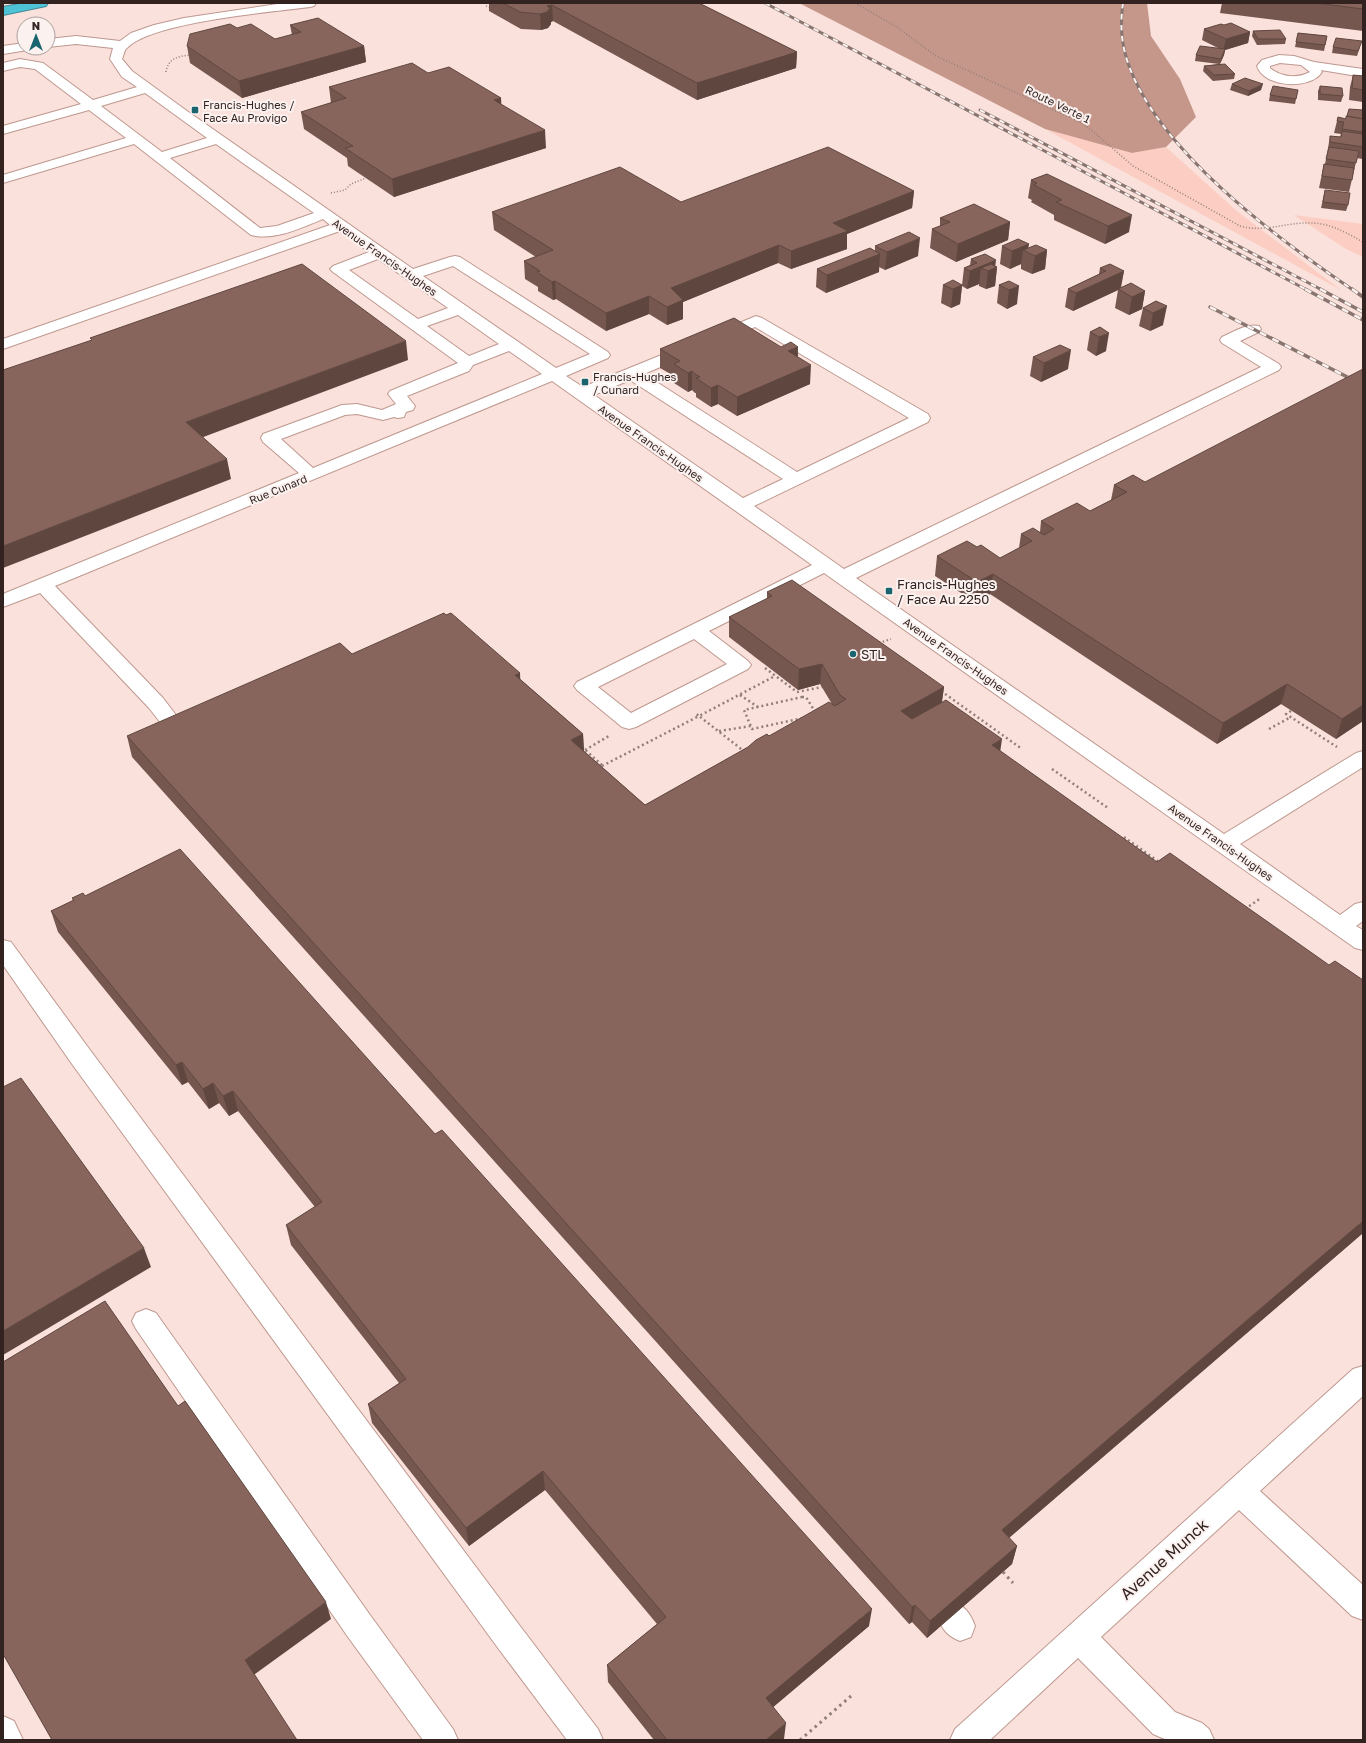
<svg xmlns="http://www.w3.org/2000/svg" width="1366" height="1743" font-family="'Golos Text',sans-serif">
<style>
.green{fill:#fccec3}
.forest{fill:#c5978b}
.lines{fill:none;stroke-linecap:round;stroke-linejoin:round}
.minor-casing{stroke:#be988f;stroke-width:2}
.highway-casing{stroke:#448b96;stroke-width:2}
.path-far3{stroke:#937f7a;stroke-width:1.5;stroke-dasharray:1 2;stroke-linecap:butt}
.path-far2{stroke:#937f7a;stroke-width:2;stroke-dasharray:1.5 2.5;stroke-linecap:butt}
.path-far1{stroke:#937f7a;stroke-width:2.5;stroke-dasharray:2 3;stroke-linecap:butt}
.path{stroke:#937f7a;stroke-width:3;stroke-dasharray:2.5 4;stroke-linecap:butt}
.minor{fill:#fff;fill-rule:evenodd}
.highway{fill:#4ec3d6;fill-rule:evenodd}
.rail-far1-casing{stroke:#887570;stroke-width:3}
.rail-casing{stroke:#887570;stroke-width:3.5}
.rail-far1{stroke:#fbf2f0;stroke-width:2;stroke-dasharray:5.5;stroke-linecap:butt}
.rail{stroke:#fbf2f0;stroke-width:2.5;stroke-dasharray:7;stroke-linecap:butt}
.wall{fill:#75574f}
.shaded-wall{fill:#5f4740}
.building{fill:#88655c;stroke:#5f4740}
.poi-dot{fill:#19646f;stroke:#fbf2f0;stroke-width:1.5}
.labels{text-anchor:middle;dominant-baseline:central;stroke-width:4;stroke-linejoin:round;paint-order:stroke}
.far-poi-label{font-size:11px;fill:#322320;stroke:#fbf2f0;text-anchor:start}
.far-street-label{font-size:11px;fill:#322320;stroke:#fbf2f0}
.poi-label{font-size:13px;fill:#322320;stroke:#fbf2f0;text-anchor:start}
.near-street-label{font-size:16px;fill:#322320;stroke:#fbf2f0}
</style>
<rect width="100%" height="100%" fill="#fae1db"/>
<g class="green">
<path d="M1045,129L1132,153L1166,147L1238,212L1341,290Z"/>
<path d="M1294,215L1363,224V257L1346,249Z"/>
</g>
<path class="forest" d="M799,3H1147L1151,36L1180,79L1196,117L1166,147L1132,153L1045,129Z"/>
<g class="lines">
<defs>
<g id="minor">
<path d="M284,3H316L314,6L310,7C272,12 151,22 127,48C124,50 124,55 122,59L132,71L187,111L413,269L450,257L455,256L460,257L608,352L610,355L608,358L566,376L583,387L681,347L687,345L693,347L695,350L693,353L644,374L797,472L909,418L755,327L719,342L713,340L711,337L713,334L756,316L762,318L928,414L930,418L928,422L754,506L844,569L1261,367L1222,343L1220,340L1222,337C1233,332 1247,323 1259,326L1261,329L1259,332L1240,341L1279,364L1281,367L1279,370L856,578L1224,834L1356,753L1363,751V767L1240,844L1340,915L1355,904L1363,902V921L1356,926L1363,930V950L1355,948L824,573L709,631L748,661L751,665L748,669L636,727L629,729L622,727L577,690L574,686L577,682L812,565L552,381L55,586L163,698L191,735L188,740L181,742L174,740L149,708L40,593L3,607V594L299,473L263,442L261,438L263,434L342,405L357,404L382,410L396,404L388,394L390,391L458,363L333,272L330,269L333,266L369,252L340,231L3,349V339L330,225L323,219C301,228 275,241 251,235L134,144L3,183V175L126,138L89,110L3,134V126L81,104L35,69L20,67L3,71V63L20,59L43,63L93,100L137,87L122,77L110,59L113,48L76,44L48,47V39L76,36L120,41L131,33L154,25L184,18ZM145,93L207,138L162,152L101,106ZM216,144L314,213L277,226L260,228L170,158ZM378,259L448,308L418,319L349,270ZM453,266L590,354L556,368L423,276ZM458,315L499,344L469,356L427,326ZM509,351L542,374L313,468L281,439L345,415L357,414L383,420L394,417L398,418L404,417L406,412L413,410L415,406L407,396L469,371L473,365ZM630,380L783,479L743,498L594,395ZM694,639L727,664L631,713L598,687Z"/>
<path d="M24,43V48H30L28,50L3,54V46Z"/>
<path d="M1279,55L1294,56L1314,62L1363,69V77L1321,70L1322,72C1311,90 1264,88 1257,66L1262,60ZM1280,63L1301,65L1310,72C1297,79 1281,77 1270,68V66Z"/>
<path d="M3,940L11,942L90,1050L520,1626L598,1729L603,1740H567L498,1648L72,1064L3,965Z"/>
<path d="M146,1309L156,1313L370,1615L453,1729L458,1740H423L348,1637L136,1329L132,1321L136,1313Z"/>
<path d="M1363,1366V1396L1260,1491L1363,1585V1620L1352,1616L1239,1510L1101,1637L1175,1712L1202,1723L1209,1729L1214,1740H1167L1153,1734L1078,1658L990,1740H950L955,1729L1353,1369Z"/>
<path d="M952,1601C965,1606 970,1613 975,1626L971,1637L960,1641C947,1636 942,1629 937,1616L941,1605Z"/>
<path d="M3,1716L14,1721L23,1740H3Z"/>
</g>
<path id="highway" d="M24,3H48L46,6L3,15V7Z"/>
</defs>
<use href="#minor" class="minor-casing"/>
<use href="#highway" class="highway-casing"/>
<g class="path-far3">
<path d="M855,3L897,27L936,56L1082,123L1095,133L1133,166L1240,226C1264,233 1286,222 1311,223C1330,223 1347,233 1363,242"/>
<path d="M486,6L491,8"/>
<path d="M166,72C168,58 179,56 191,55"/>
<path d="M331,193L345,190L351,184L366,178"/>
</g>
<path class="path-far2" d="M879,643L891,639"/>
<g class="path-far1">
<path d="M765,668L797,692L822,687"/>
<path d="M941,691L1022,749"/>
<path d="M740,695L758,707"/>
<path d="M802,697H806L817,715L752,729L744,710Z"/>
<path d="M1291,711L1286,714L1337,747"/>
<path d="M1269,729L1291,717"/>
<path d="M719,731L751,726"/>
<path d="M582,747L603,766"/>
<path d="M585,750L609,736"/>
<path d="M745,752L699,716L775,676"/>
<path d="M602,766L699,716L695,713"/>
<path d="M1052,769L1108,808"/>
<path d="M1124,837L1159,862"/>
<path d="M1245,909L1261,898"/>
</g>
<g class="path">
<path d="M1003,1572L1013,1583"/>
<path d="M800,1740L851,1696"/>
</g>
<use href="#minor" class="minor"/>
<use href="#highway" class="highway"/>
<defs>
<g id="rail-far1">
<path d="M765,3L1307,290"/>
<path d="M1123,3C1120,23 1121,43 1128,63C1158,151 1278,239 1353,290"/>
<path d="M980,110L1322,290"/>
</g>
<g id="rail">
<path d="M1305,289L1363,320"/>
<path d="M1320,289L1363,312"/>
<path d="M1352,289L1363,297"/>
<path d="M1210,307L1363,385"/>
</g>
</defs>
<use href="#rail-far1" class="rail-far1-casing"/>
<use href="#rail" class="rail-casing"/>
<use href="#rail-far1" class="rail-far1"/>
<use href="#rail" class="rail"/>
</g>
<g class="wall">
<path d="M489,3H699L797,52L796,68L697,100L553,21L551,22V24L548,28L541,30L521,29L489,11Z"/>
<path d="M1222,3H1363V31L1220,13Z"/>
<path d="M290,25L364,46L366,62L242,98L190,63L187,46L237,28L275,39L292,35Z"/>
<path d="M1224,25L1250,32L1248,43L1225,50L1224,55L1220,64L1235,74L1234,79L1213,81L1203,71L1204,66L1219,64L1195,61L1196,55L1220,49L1202,40L1204,29Z"/>
<path d="M1253,31L1286,39L1285,44L1257,45L1252,36Z"/>
<path d="M1298,33L1327,36L1324,51L1295,47Z"/>
<path d="M1333,47H1360L1357,56L1332,53Z"/>
<path d="M428,73L501,98V105L546,148L394,197L348,166L347,158L304,129L301,112L331,103L329,87Z"/>
<path d="M1353,75L1363,76V102L1349,100L1350,87Z"/>
<path d="M1232,84L1261,90L1248,96L1230,90Z"/>
<path d="M1320,86L1343,96L1341,102L1318,100V91Z"/>
<path d="M1298,90L1295,104L1269,101L1270,95Z"/>
<path d="M1363,110V156L1362,159L1357,158L1349,192L1319,188L1324,164H1325L1327,154L1330,136L1340,137L1341,134L1334,133L1338,117L1346,119L1347,116Z"/>
<path d="M1047,174L1129,232L1105,244L1054,220V215L1031,202L1032,200L1028,198L1031,180Z"/>
<path d="M1325,190L1348,205L1346,211L1321,208Z"/>
<path d="M914,191L912,208L847,234V249L791,269L778,263L683,302V319L667,325L649,314L606,331L556,299L553,300L538,291V287L525,279L524,261L536,257L494,230L492,212L681,202Z"/>
<path d="M940,218L1010,222L1008,240L956,262L930,248L932,229L940,226Z"/>
<path d="M1029,244L1028,248L1047,250L1045,269L1032,274L1021,269V264L1010,269L1000,264L1002,246Z"/>
<path d="M875,246L918,256L885,270L879,267V272L826,293L816,287L817,269L875,251Z"/>
<path d="M971,259L997,267L995,286L986,289L979,286V284L967,289L962,286L960,304L951,308L941,303L943,285H962L964,268L970,265Z"/>
<path d="M1100,268L1124,271L1121,288L1145,291L1142,309L1129,315L1115,308L1118,290L1073,311L1065,307L1068,289L1099,274Z"/>
<path d="M1009,281L1017,304L1007,309L997,303L999,285Z"/>
<path d="M1156,301L1163,325L1150,331L1139,326L1143,308Z"/>
<path d="M1100,327L1106,351L1096,356L1087,350L1090,332Z"/>
<path d="M781,347H798V357L810,384L737,416L718,404L711,407L696,397V393H695L692,390L688,392L674,383V376L660,368V349Z"/>
<path d="M1033,357L1068,369L1041,382L1030,376Z"/>
<path d="M1133,475L1363,721L1336,739L1281,704L1217,744L990,594L975,602L935,576L937,556L977,547L1000,558L1019,548L1021,534L1040,532L1041,521L1090,511L1111,500L1114,485Z"/>
<path d="M767,592L944,687L942,702L1000,751L1363,1233L1009,1538L1017,1546L1012,1564L927,1638L912,1622L909,1624L132,757L127,736L352,654L520,679L583,734L584,751L645,805L769,736L832,704L820,684L798,690L729,637V617L767,599Z"/>
<path d="M72,898L869,1626L773,1707L784,1739L783,1740H654L608,1682L607,1665L657,1624L545,1490L469,1546L372,1423L368,1404L399,1383L291,1245L286,1225L315,1207L238,1111L229,1116L219,1103L209,1109L188,1082L182,1085L58,932L51,911L73,901Z"/>
</g>
<g class="shaded-wall">
<path d="M552,5L553,21L551,22V24L548,28L541,30L540,14L547,6Z"/>
<path d="M1250,32L1248,43L1225,50L1224,55L1220,64L1226,39Z"/>
<path d="M364,46L366,62L242,98L239,81Z"/>
<path d="M797,52L796,68L697,100V83Z"/>
<path d="M1263,84L1261,90L1248,96L1249,91Z"/>
<path d="M501,98L502,115L494,100Z"/>
<path d="M545,130L546,148L394,197L392,179Z"/>
<path d="M914,191L912,208L847,234V249L791,269V251L833,223Z"/>
<path d="M1132,215L1129,232L1105,244L1108,226Z"/>
<path d="M1010,222L1008,240L956,262L958,244Z"/>
<path d="M920,238L918,256L885,270L887,252Z"/>
<path d="M1029,244L1027,252L1023,250L1021,264L1010,269L1012,251Z"/>
<path d="M779,245L778,263L683,302V319L667,325V307L671,288Z"/>
<path d="M1047,250L1045,269L1032,274L1035,256Z"/>
<path d="M880,254L879,272L826,293L827,275Z"/>
<path d="M996,260L995,268L997,267L995,286L986,289L988,271L981,268L979,284L967,289L970,271Z"/>
<path d="M1124,271L1120,289H1118V290L1073,311L1076,293Z"/>
<path d="M555,281L556,299L553,300L552,282Z"/>
<path d="M962,285L960,304L951,308L953,289Z"/>
<path d="M1019,286L1017,304L1007,309L1009,290Z"/>
<path d="M1145,291L1142,309L1129,315L1132,297Z"/>
<path d="M649,296V314L606,331V313Z"/>
<path d="M1167,306L1163,325L1150,331L1153,313Z"/>
<path d="M1109,333L1106,351L1096,356L1099,337Z"/>
<path d="M406,341L408,360L190,442L186,422Z"/>
<path d="M798,347L797,366L788,351Z"/>
<path d="M1071,350L1068,369L1041,382L1044,363Z"/>
<path d="M811,365L810,384L737,416V397Z"/>
<path d="M692,371V390L688,392V373Z"/>
<path d="M718,385V404L711,407V388Z"/>
<path d="M227,459L231,479L3,568V546Z"/>
<path d="M993,574L990,594L975,602L977,582Z"/>
<path d="M822,664L820,684L798,690L799,669Z"/>
<path d="M520,673L521,693L515,675Z"/>
<path d="M1287,684L1281,704L1217,744L1223,723Z"/>
<path d="M944,687L941,707L899,731L901,711Z"/>
<path d="M1363,705V721L1336,739L1342,719Z"/>
<path d="M583,734L584,754L571,740Z"/>
<path d="M1002,739L999,760L992,745Z"/>
<path d="M182,1062L188,1082L182,1085L176,1065Z"/>
<path d="M213,1083L219,1103L209,1109L203,1089Z"/>
<path d="M233,1091L238,1111L229,1116L223,1096Z"/>
<path d="M1363,1221V1233L997,1548L1002,1530Z"/>
<path d="M144,1248L151,1267L3,1355V1331Z"/>
<path d="M543,1471L545,1490L469,1546L466,1528Z"/>
<path d="M1017,1546L1012,1564L927,1638L930,1621Z"/>
<path d="M326,1602L331,1619L251,1677L245,1660Z"/>
<path d="M915,1605L912,1622L909,1624L912,1607Z"/>
<path d="M872,1609L869,1626L765,1714L766,1698Z"/>
<path d="M786,1723L784,1739L783,1740H766Z"/>
</g>
<g class="building">
<path d="M503,3H699L797,52L697,83L552,5L547,6L550,8L547,12L540,14L520,12Z"/>
<path d="M1316,3H1363V9Z"/>
<path d="M318,18L364,46L239,81L187,46L190,34L230,24L237,28L251,24L275,39L301,32L290,25Z"/>
<path d="M1231,23L1250,32L1226,39L1204,29L1221,24L1224,25Z"/>
<path d="M1280,30L1286,39H1258L1253,31Z"/>
<path d="M1298,33L1327,36L1325,45L1296,42Z"/>
<path d="M1336,38L1362,41L1358,51L1333,47Z"/>
<path d="M1200,46L1225,49L1221,59L1196,55Z"/>
<path d="M412,63L428,73L449,67L501,98L494,100L545,130L392,179L345,148L353,146L301,112L346,98L329,87Z"/>
<path d="M1225,64L1235,74L1214,75L1204,66Z"/>
<path d="M1353,75L1363,76V90L1352,88Z"/>
<path d="M1245,78L1263,84L1249,91L1232,84Z"/>
<path d="M1273,86L1298,90L1296,99L1270,95Z"/>
<path d="M1320,86L1342,88L1343,96L1320,94Z"/>
<path d="M1349,109L1363,110V119L1347,116Z"/>
<path d="M1346,116L1363,119V132L1342,129L1344,122L1337,121L1338,117L1346,119Z"/>
<path d="M1342,131L1363,134V147L1330,142V136L1341,137Z"/>
<path d="M828,147L914,191L833,223L848,231L791,251L779,245L671,288L683,300L667,307L649,296L606,313L555,281L552,282L537,272L540,271L524,261L553,250L492,212L620,167L681,202Z"/>
<path d="M1329,147L1359,151L1356,163L1326,159Z"/>
<path d="M1324,164L1354,168L1352,180L1322,176Z"/>
<path d="M1047,174L1132,215L1108,226L1056,202L1062,200L1034,185L1037,183L1031,180Z"/>
<path d="M1325,190L1350,193L1348,205L1323,202Z"/>
<path d="M974,204L1010,222L958,244L932,229L950,222L940,218Z"/>
<path d="M909,232L920,238L887,252L875,246Z"/>
<path d="M1018,239L1029,244L1012,251L1002,246Z"/>
<path d="M1036,245L1047,250L1035,256L1023,250Z"/>
<path d="M870,248L880,254L827,275L817,269Z"/>
<path d="M985,254L996,260L970,271L964,268L977,263L971,259Z"/>
<path d="M302,264L406,341L186,422L227,459L3,546V370L92,340L90,338Z"/>
<path d="M991,264L997,267L988,271L981,268Z"/>
<path d="M1110,264L1124,271L1076,293L1068,289L1106,271L1100,268Z"/>
<path d="M953,280L962,285L953,289L943,285Z"/>
<path d="M1009,281L1019,286L1009,290L999,285Z"/>
<path d="M1131,283L1145,291L1132,297L1118,289Z"/>
<path d="M1156,301L1167,306L1153,313L1143,308Z"/>
<path d="M734,318L781,347L791,342L798,347L788,351L811,365L737,397L718,385L711,388L696,378L700,377L695,374L692,371L688,373L674,364L680,361L660,349Z"/>
<path d="M1100,327L1109,333L1099,337L1090,332Z"/>
<path d="M1060,345L1071,350L1044,363L1033,357Z"/>
<path d="M1363,369V705L1342,719L1287,684L1223,723L993,574L977,582L937,556L967,541L977,547L981,545L1000,558L1032,541L1021,534L1033,528L1044,535L1054,529L1041,521L1077,503L1090,511L1127,492L1114,485L1133,475L1145,482Z"/>
<path d="M792,580L944,687L901,711L912,719L946,700L1002,739L992,745L1157,862L1170,853L1329,965L1335,961L1363,980V1221L1002,1530L1017,1546L930,1621L915,1605L912,1607L127,736L340,643L352,654L444,613L446,615L451,613L520,673L515,675L583,734L571,740L645,805L748,747L756,740L767,734L769,736L829,702L835,706L846,699L840,695L822,664L799,669L729,617L772,596L767,592Z"/>
<path d="M180,849L435,1134L442,1130L872,1609L766,1698L786,1723L766,1740H667L607,1665L666,1617L543,1471L466,1528L368,1404L406,1379L286,1225L322,1202L233,1091L223,1096L213,1083L203,1089L182,1062L176,1065L51,911L74,900L72,898L83,893L85,896Z"/>
<path d="M21,1078L144,1248L3,1331V1087Z"/>
<path d="M105,1301L178,1406L185,1401L326,1602L245,1660L297,1740H52L3,1654V1362Z"/>
</g>
<g class="poi-dot">
<rect x="191" y="106" width="8" height="8" rx="2"/>
<rect x="581" y="378" width="8" height="8" rx="2"/>
<rect x="885" y="587" width="8" height="8" rx="2"/>
<circle cx="853" cy="654" r="4"/>
</g>
<g class="labels">
<g class="far-poi-label">
<text x="203" y="104">Francis-Hughes /<tspan x="203" dy="13">Face Au Provigo</tspan></text>
<text x="593" y="376">Francis-Hughes<tspan x="593" dy="13">/ Cunard</tspan></text>
</g>
<g class="far-street-label">
<text transform="translate(1058 104) rotate(26)">Route Verte 1</text>
<text transform="translate(385 257) rotate(35)">Avenue Francis-Hughes</text>
<text transform="translate(651 443) rotate(35)">Avenue Francis-Hughes</text>
<text transform="translate(278 489) rotate(-22)">Rue Cunard</text>
<text transform="translate(956 656) rotate(35)">Avenue Francis-Hughes</text>
<text transform="translate(1221 842) rotate(35)">Avenue Francis-Hughes</text>
</g>
<g class="poi-label">
<text x="897" y="584">Francis-Hughes<tspan x="897" dy="15">/ Face Au 2250</tspan></text>
<text x="861" y="654">STL</text>
</g>
<g class="near-street-label">
<text transform="translate(1164 1559) rotate(-42)">Avenue Munck</text>
</g>
</g>
<rect width="1366" height="1743" fill="none" stroke="#322320" stroke-width="8"/>
<g transform="translate(36 36)"><circle r="19" fill="#fbf2f0" stroke="#ab9f9d"/>
<path d="M0-3L7 15L0 10L-7 15Z" fill="#19646f"/>
<text y="-6" font-size="11" font-weight="bold" text-anchor="middle" fill="#322320">N</text>
</g>
</svg>
